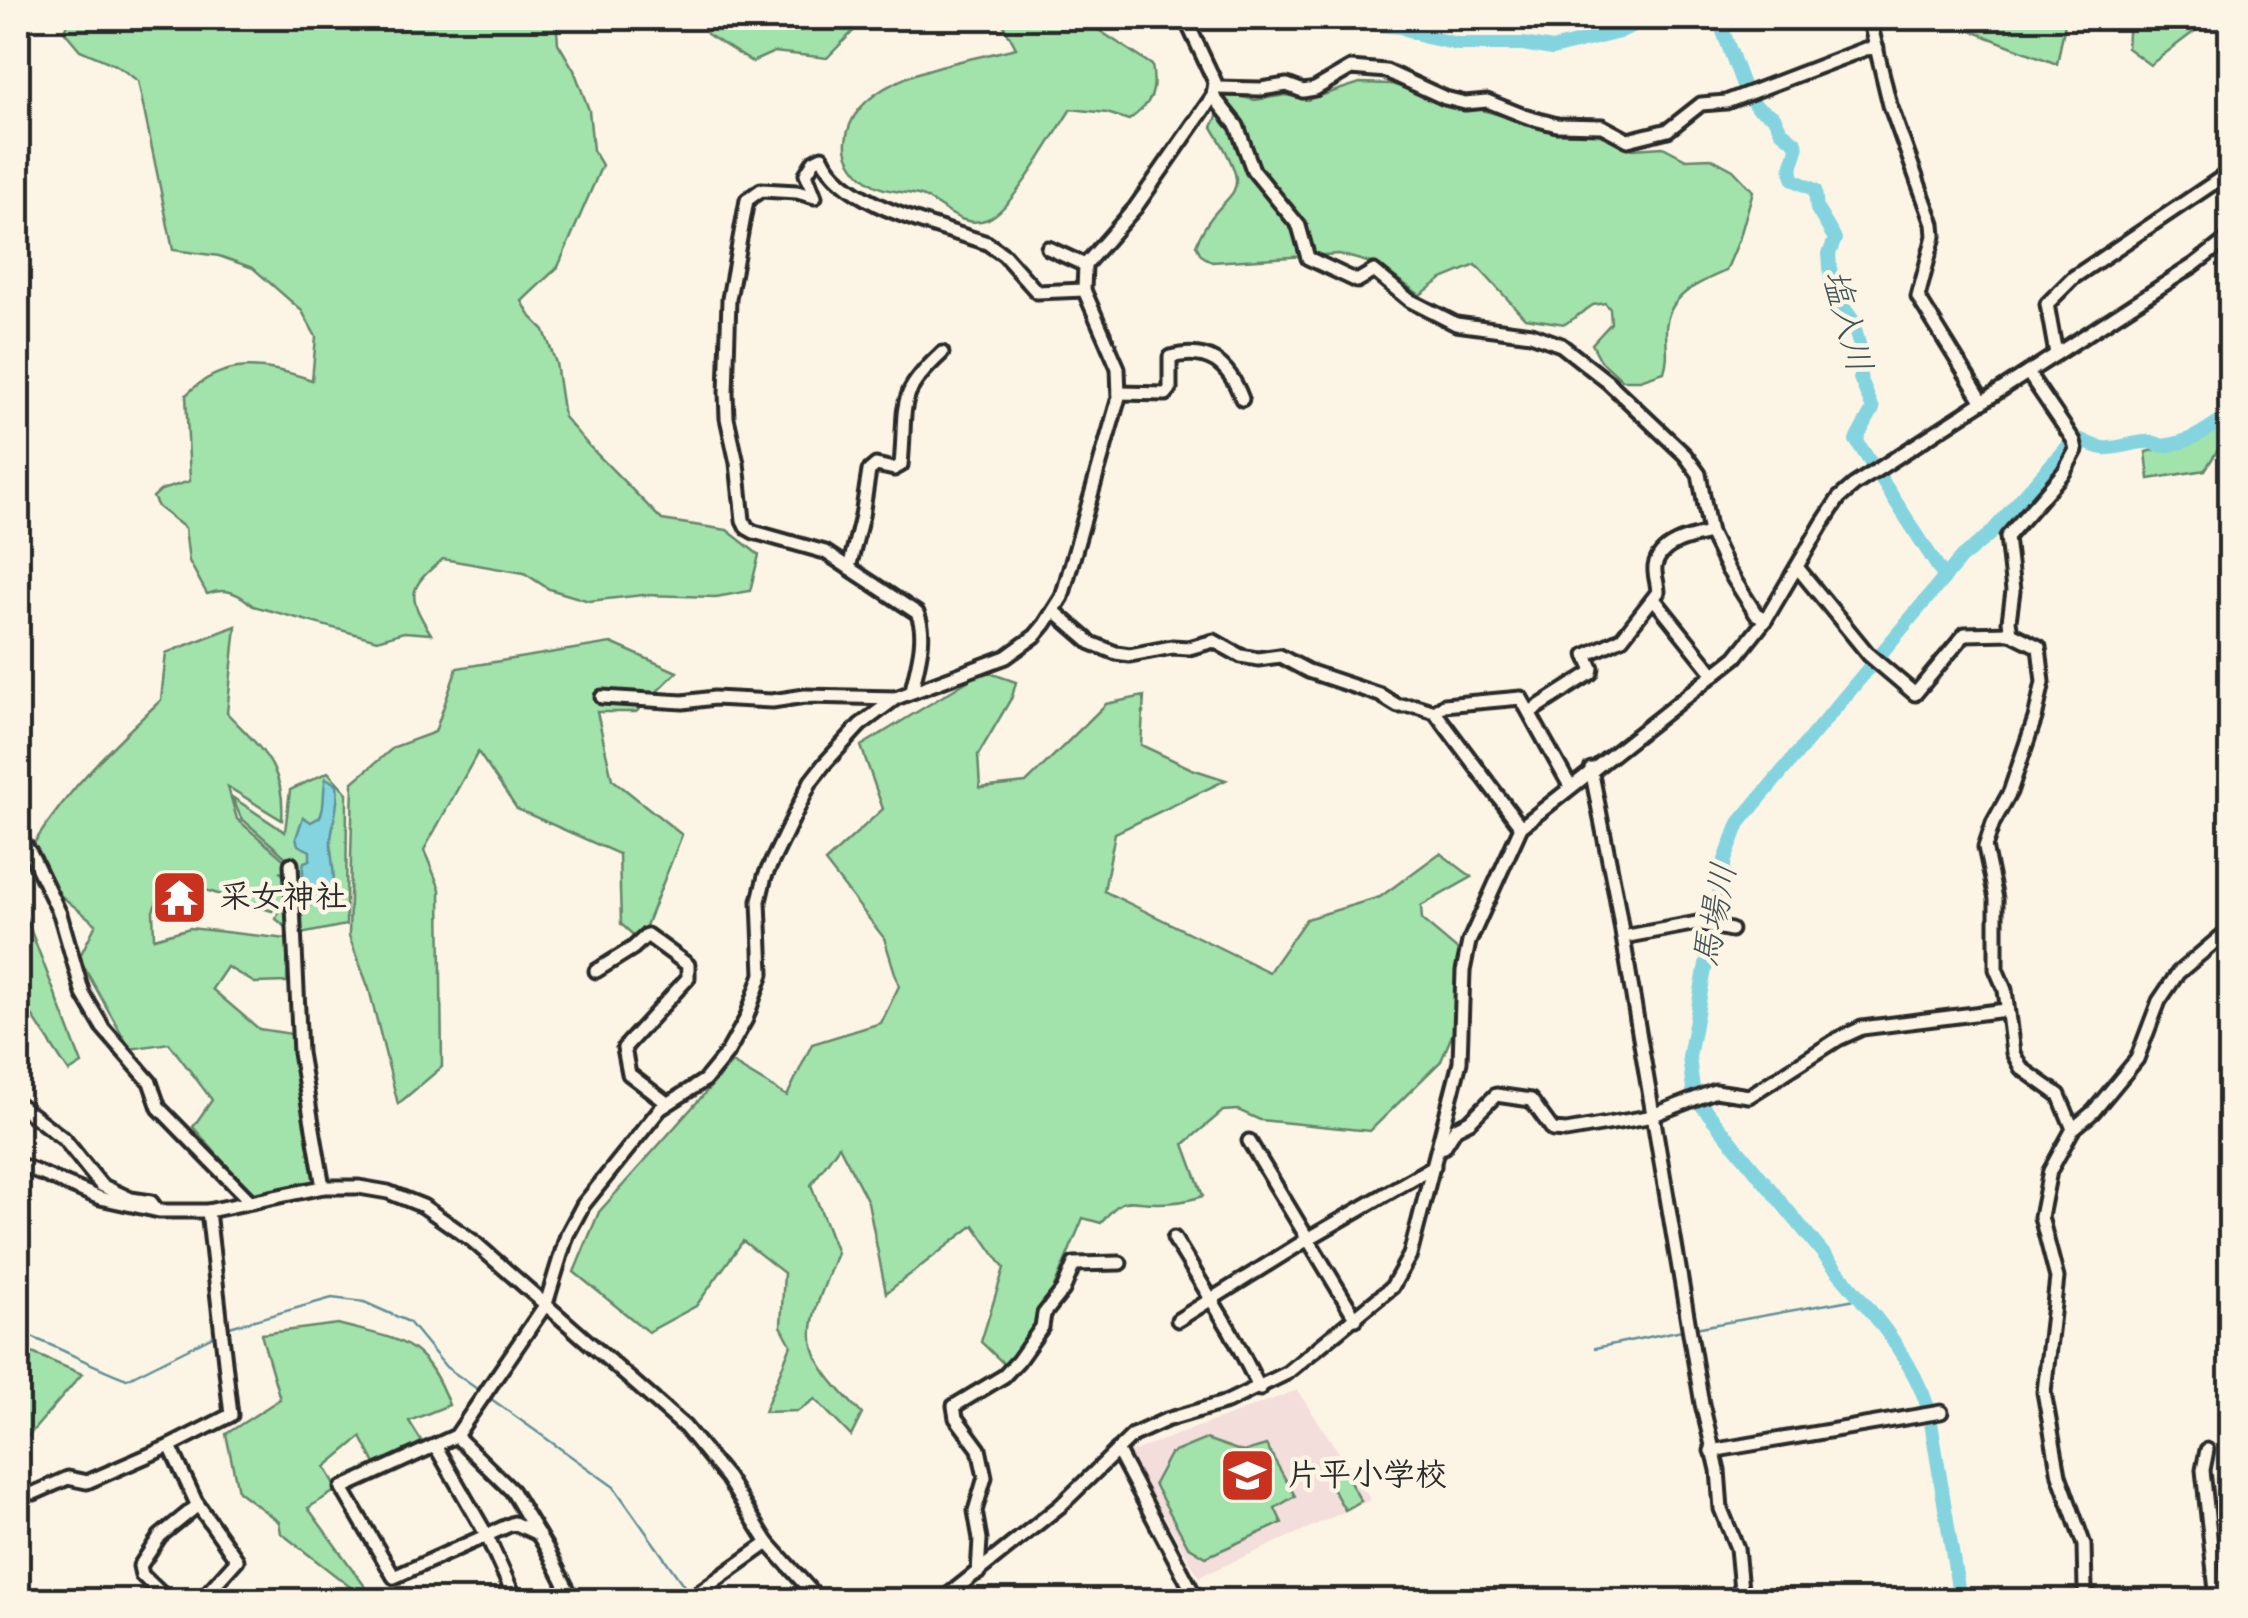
<svg xmlns="http://www.w3.org/2000/svg" width="2248" height="1618" font-family="Mynerve,'Klee One',sans-serif">
<style>
.built{fill:#f3dedb}
.green{fill:#a2e2ab;stroke:#66866b;stroke-width:2.5}
.water{fill:#84d4df;stroke:#609097;stroke-width:2.5}
.lines{fill:none;stroke-linecap:round;stroke-linejoin:round}
.stream{stroke:#609097;stroke-width:2.5}
.river{stroke:#84d4df;stroke-width:14}
.minor-casing{stroke:#2b2b2b;stroke-width:19}
.minor{stroke:#fcf5e5;stroke-width:11}
.labels{text-anchor:middle;dominant-baseline:central;stroke-width:9;stroke-linejoin:round;paint-order:stroke}
.poi-label{font-size:32px;font-weight:bold;fill:#2b2b2b;stroke:#fcf5e5;text-anchor:start}
.water-label{font-size:35px;font-style:italic;fill:#415558;stroke:#fcf5e5}
</style>
<rect width="100%" height="100%" fill="#fcf5e5"/>
<filter id="ink" filterUnits="userSpaceOnUse"><feTurbulence type="fractalNoise" baseFrequency=".01" numOctaves="2"/><feDisplacementMap in="SourceGraphic" scale="20" xChannelSelector="R" yChannelSelector="G"/><feConvolveMatrix kernelMatrix="1 2 1 2 8 2 1 2 1" color-interpolation-filters="sRGB"/></filter>
<g filter="url(#ink)">
<path class="built" d="M1297,1390L1371,1500L1199,1577L1128,1453Z"/>
<g class="green">
<path d="M69,18H556L558,43L574,70L589,110L593,150L602,165L558,267L522,301L531,317L544,330L556,363L564,417L589,446L662,520L727,530L759,555L750,591L716,597L643,595L589,601L549,589L524,573L443,559C407,588 407,596 431,634L404,632L377,640L253,606C239,593 226,587 207,594L189,561L185,528L158,507L153,497L161,490L190,481L186,395C224,357 266,364 312,380L316,337L302,311L253,268L219,256L173,250L138,81L116,65L80,50L64,31Z"/>
<path d="M700,18H866L827,58L774,52L752,62L707,34Z"/>
<path d="M1000,18H1054L1065,26L1097,29L1152,65C1157,93 1152,103 1129,120L1107,113L1071,109C1054,134 1013,209 988,219C963,229 946,209 926,198C910,190 889,194 874,185C860,177 844,159 846,142C851,74 964,62 1016,48Z"/>
<path d="M1938,18H2066L2057,64Z"/>
<path d="M2129,18H2212L2150,65L2127,48Z"/>
<path d="M1360,83L1391,84L1524,122L1565,130L1590,131L1633,149L1663,147L1686,159L1711,158L1733,170L1753,191L1739,240L1726,271C1698,283 1666,296 1666,331C1666,347 1669,356 1664,372L1640,380H1622L1601,361L1592,344L1611,323L1610,309L1605,303L1593,305L1565,324L1525,318L1476,265L1442,279L1420,295L1378,265L1339,254L1212,262L1201,255L1196,245C1223,180 1262,209 1212,127L1228,94L1255,100L1286,95L1307,100Z"/>
<path d="M2230,419V443L2219,448L2205,470L2149,479L2146,452L2201,438Z"/>
<path d="M236,626L227,713C261,749 286,767 282,820L228,787L237,819L287,862V876L279,871L289,880V860L241,818L232,797L285,832L290,790L328,772L347,793L346,925L296,935L276,919L282,902L272,911L167,878L153,911L154,938L190,928L288,939L287,982L255,983L227,967L212,989L259,1029L292,1034L319,1183L258,1201L193,1127L212,1100L169,1043L130,1049L79,958L96,924L44,882L34,843C72,785 111,747 161,700L166,653Z"/>
<path d="M611,643L677,672L636,712H597L612,779L682,835L640,941L621,924L619,854L517,809L478,752L424,850L440,889L442,1067L398,1104L369,989L349,936L353,782L394,747L435,732L457,668Z"/>
<path d="M984,671L1016,682L1012,697L978,755L980,788L1026,783L1106,704L1144,696L1141,745L1192,769L1226,780L1115,833L1104,891L1269,972L1306,919L1380,897L1440,853L1472,877L1421,906L1422,920L1459,951L1458,1021L1441,1061L1370,1131L1260,1120L1238,1110L1223,1111L1184,1144L1203,1196C1188,1201 1175,1203 1160,1203C1128,1204 1126,1191 1101,1223L1083,1218L1037,1328L1005,1365L981,1342L1004,1268L974,1225L886,1293L868,1202L839,1146L811,1185L837,1253C803,1338 796,1346 862,1414L851,1436L815,1399L798,1411L764,1412L791,1345L781,1326L784,1273L743,1241L696,1306L648,1332L574,1272L599,1212L732,1063L787,1096L812,1044L881,1023L899,986L884,938L825,862L883,809L861,746Z"/>
<path d="M18,897L82,1064L69,1072L18,994Z"/>
<path d="M338,1324C401,1341 424,1338 449,1405L409,1421L422,1442L375,1464L361,1437L325,1467L338,1489L308,1508L369,1592L359,1594L281,1533L279,1522L238,1491L226,1434L280,1399L261,1334Z"/>
<path d="M18,1347L82,1374L18,1448Z"/>
<path d="M1206,1439L1243,1452L1266,1445L1295,1496L1275,1508L1282,1523L1206,1557L1188,1546L1154,1484L1170,1454Z"/>
<path d="M1341,1467L1361,1501L1345,1510L1325,1476Z"/>
</g>
<path class="water" d="M326,778L337,785C340,804 332,823 331,841C330,861 340,883 327,903L311,905C305,896 301,872 304,862L310,860V851L298,845L296,838L303,817L311,822L320,817C326,803 322,793 326,778Z"/>
<g class="lines">
<g class="stream">
<path d="M226,1328L332,1298L364,1302L409,1322L446,1367L480,1391"/>
<path d="M1695,1328L1861,1298"/>
<path d="M18,1332C56,1345 89,1365 127,1379L215,1335"/>
<path d="M1595,1348L1687,1329"/>
<path d="M487,1396L614,1487L689,1593"/>
</g>
<g class="river">
<path d="M1352,18L1377,25L1401,27L1426,37L1458,44H1523L1552,49L1619,32L1649,18"/>
<path d="M1718,18L1747,96L1758,108L1774,117L1781,131L1796,143C1800,156 1786,162 1794,180L1815,190L1817,209L1835,239L1829,254L1832,291L1852,319L1861,351L1860,378L1873,409L1856,440L1945,578"/>
<path d="M1960,1600L1929,1410C1909,1350 1865,1305 1826,1257C1785,1207 1744,1157 1703,1107L1693,1089L1689,1057L1725,860L1739,823L1961,558L1990,534L2070,443L2079,439C2087,443 2095,447 2103,448C2123,450 2144,435 2162,446C2190,443 2207,430 2230,414"/>
</g>
<defs>
<g id="minor">
<path d="M1869,18L1890,105L1933,224L1934,236L1918,297L1983,402"/>
<path d="M1216,88L1261,89L1287,85L1303,91L1315,89L1351,68L1386,71L1445,98L1465,103L1487,101L1527,117L1557,125L1602,126L1628,140L1668,130L1701,104L1726,102L1865,49L1877,48"/>
<path d="M1213,96L1237,126L1253,170L1299,226L1308,258L1357,281L1374,271L1409,300L1456,324L1531,334L1561,345L1608,382L1685,455L1699,474L1710,533L1728,570L1756,614L1766,619"/>
<path d="M1048,248L1085,265"/>
<path d="M2056,354L2047,304L2074,277L2230,172"/>
<path d="M2028,373L2074,441L2076,450L2064,472L2007,537L2013,591L2009,621L2011,633L2039,647L2043,682L2035,718L2010,792L1993,823L1985,847L1996,899V969L2005,990L2013,1053L2021,1068L2059,1095L2073,1129L2050,1171L2041,1217L2057,1278L2044,1392L2059,1475L2084,1545L2085,1589L2091,1600"/>
<path d="M1119,393L1166,394L1170,389V357C1209,347 1229,364 1242,399"/>
<path d="M1797,567L1869,655L1915,694L1965,634L2011,633"/>
<path d="M849,568L862,516L869,471L876,465L894,469L901,465C907,405 894,397 942,353"/>
<path d="M1654,599L1714,674"/>
<path d="M1054,611L1091,643L1116,653L1130,655L1172,647L1189,648L1214,641L1241,656L1258,659L1280,656L1308,671L1380,695L1398,706H1416L1435,712L1521,827"/>
<path d="M912,690C917,667 928,634 917,613L825,552L754,532L747,528L743,520L737,463L727,418L726,393L729,299L747,200L761,190L797,192L815,197L806,174L814,161L822,157C845,207 938,226 987,243L1004,255L1037,292L1084,290"/>
<path d="M602,697L683,702L714,698L772,701L805,696L896,698"/>
<path d="M1435,712L1444,705L1521,698L1570,786"/>
<path d="M1530,712L1591,673L1592,668L1586,655L1622,638L1658,592C1658,584 1654,575 1655,567C1659,543 1691,537 1710,533"/>
<path d="M1591,769L1616,896L1702,1404L1718,1470L1721,1509L1737,1548L1742,1600"/>
<path d="M18,835L31,854L60,914L83,994L103,1028L150,1082L159,1108L250,1201"/>
<path d="M291,864L300,1053L323,1187"/>
<path d="M1623,937L1697,923L1731,930"/>
<path d="M596,971L633,948L647,935L688,965V978L624,1048L629,1074L667,1103"/>
<path d="M18,1104L64,1139L101,1185L131,1199L151,1202L157,1210"/>
<path d="M2073,1129L2093,1112L2137,1059L2159,1001L2178,973L2230,929"/>
<path d="M1249,1141L1356,1319"/>
<path d="M1438,1149L1444,1147L1456,1128L1470,1121L1496,1095L1531,1100L1553,1130L1566,1131L1648,1117L1715,1091L1749,1096L1838,1039L1862,1028L2006,1010"/>
<path d="M18,1164L100,1198L159,1211H208L323,1187H359L388,1192L423,1206L473,1241L685,1427L727,1478L768,1543L819,1600"/>
<path d="M1174,1238L1231,1332L1260,1389"/>
<path d="M1178,1320L1308,1239L1434,1166"/>
<path d="M456,1436L512,1491L547,1549L573,1600"/>
<path d="M436,1447L486,1534L516,1600"/>
<path d="M1117,1450L1197,1600"/>
<path d="M2207,1450L2203,1470L2217,1600"/>
<path d="M1711,1451L1941,1412"/>
<path d="M34,1493L68,1478L87,1482L170,1446"/>
<path d="M538,1534L514,1523L394,1577L342,1488L456,1436L546,1304L567,1235L583,1205L660,1109L705,1080L727,1053L746,1019L762,974L759,901L765,876L811,781L825,763L860,725L896,698L1006,657L1035,636L1045,624L1062,597L1119,397L1118,368L1084,290L1085,265L1135,208L1213,96L1215,82L1185,18"/>
<path d="M978,1573L980,1539L975,1511L985,1477L979,1449L956,1418L954,1406L1004,1376L1018,1361L1042,1327L1044,1314L1063,1290L1074,1264L1120,1263"/>
<path d="M168,1600L142,1575L140,1566L160,1536L198,1505"/>
<path d="M201,1600L237,1560L196,1502L170,1446L231,1415L208,1211"/>
<path d="M688,1600L768,1543"/>
<path d="M942,1600L1060,1506L1133,1435L1166,1420L1227,1402L1287,1373L1392,1287L1410,1255L1460,1062L1463,971L1469,942L1521,827L1736,657L1766,619L1822,524L1839,498L1854,485L2194,265L2230,237"/>
</g>
</defs>
<use href="#minor" class="minor-casing"/>
<use href="#minor" class="minor"/>
</g>
</g>
<defs>
<symbol id="temple-square" viewBox="-11 -11 22 22"><rect x="-9" y="-9" width="18" height="18" rx="4" fill="#c8321e" stroke="#fcf5e5"/><path d="M0-6L5-2H3V0L6.5 2.5H4V6H1.5V3h-3V6H-4V2.5H-6.5L-3 0V-2H-5Z" fill="#fff"/></symbol>
<symbol id="school-square" viewBox="-11 -11 22 22"><rect x="-9" y="-9" width="18" height="18" rx="4" fill="#c8321e" stroke="#fcf5e5"/><path d="M0-5L7-2L0 1L-7-2ZM-4 1L0 2.5L4 1V4Q0 6-4 4Z" fill="#fff"/></symbol>
</defs>
<g fill-rule="evenodd">
<use href="#temple-square" x="148" y="866" width="63" height="63"/>
<use href="#school-square" x="1216" y="1444" width="63" height="63"/>
</g>
<g class="labels">
<g class="poi-label">
<text x="219" y="898">采女神社</text>
<text x="1287" y="1476">片平小学校</text>
</g>
<g class="water-label">
<text transform="translate(1846 321) rotate(75)">塩入川</text>
<text transform="translate(1716 915) rotate(-79)">馬場川</text>
</g>
</g>
<rect width="2248" height="1618" fill="none" stroke="#fcf5e5" stroke-width="60"/>
<rect x="30" y="30" width="2188" height="1558" fill="none" stroke="#2b2b2b" stroke-width="4" filter="url(#ink)"/>
</svg>
